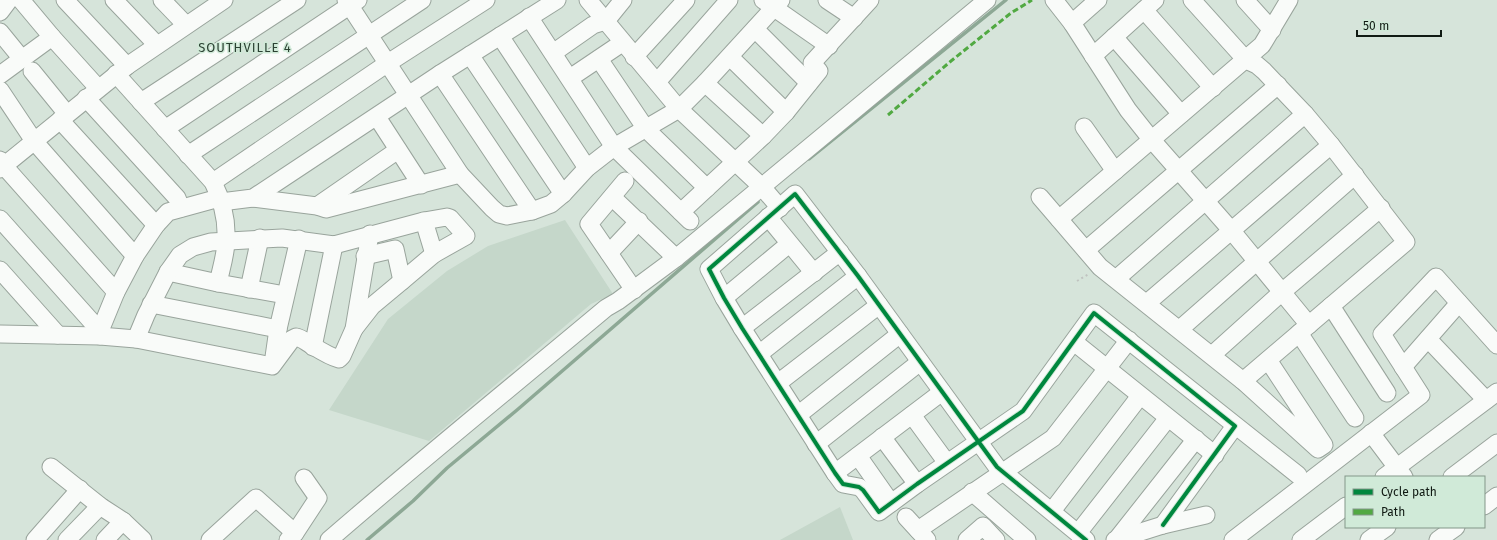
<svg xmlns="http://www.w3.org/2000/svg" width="1497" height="540" font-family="'Fira Sans',sans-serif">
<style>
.green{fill:#c5d7ca}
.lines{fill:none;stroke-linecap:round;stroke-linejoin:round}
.stream{stroke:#8da895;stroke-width:3.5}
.minor-casing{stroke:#99a49c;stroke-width:19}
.path{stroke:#c0c3c0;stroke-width:2;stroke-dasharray:2 3;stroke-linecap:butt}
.minor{stroke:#f9fbf9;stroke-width:17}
.quiet{stroke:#51a942;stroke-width:3;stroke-dasharray:6 3;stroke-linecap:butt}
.cycleway-casing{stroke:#d0ead8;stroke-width:6}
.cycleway{stroke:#00873e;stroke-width:4}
.labels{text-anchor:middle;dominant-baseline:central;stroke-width:3;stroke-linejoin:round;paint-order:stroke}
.neighbourhood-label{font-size:13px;letter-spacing:1px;fill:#2c4233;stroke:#d0ead8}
</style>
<rect width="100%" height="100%" fill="#d6e4da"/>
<g class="green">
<path d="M565,220L613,294L591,304L429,441L329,410L388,319L447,271L488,246Z"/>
<path d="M840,507L853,540H780Z"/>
</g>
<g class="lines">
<g class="stream">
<path d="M809,159L1006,0"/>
<path d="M367,540L413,501L447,468L517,410L758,202"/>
</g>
<defs>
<g id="minor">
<path d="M21,0L52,37L98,88"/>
<path d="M65,0L127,66"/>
<path d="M114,0L157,45"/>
<path d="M162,0L186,25"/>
<path d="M346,0L460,174L492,208L499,214L507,216L532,211L551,204L563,194L587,168L614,147L679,109L705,83L781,0"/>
<path d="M588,0L679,109L762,187L780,208"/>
<path d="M763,0L829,46"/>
<path d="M827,0L854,18"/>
<path d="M1054,0L1072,23L1128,110L1151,139L1231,230L1309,325"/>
<path d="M1192,0L1246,60L1257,65L1264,71L1305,114L1331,145L1406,242L1243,381"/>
<path d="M1245,0L1272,30"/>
<path d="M1144,10L1213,88"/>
<path d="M0,12L9,0"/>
<path d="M529,17L614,147L690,221"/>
<path d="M1072,23L1098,0"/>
<path d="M755,29L809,83"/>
<path d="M0,32L22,59"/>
<path d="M500,36L587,168"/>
<path d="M1114,37L1181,114"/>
<path d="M553,53L593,25L606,21L623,0"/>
<path d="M470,55L563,194"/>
<path d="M1093,56L1155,0"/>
<path d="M634,57L686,0"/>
<path d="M730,57L786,112"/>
<path d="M599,59L646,129L707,188"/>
<path d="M32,71L67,114"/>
<path d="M116,74L213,182C222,200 227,221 226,240C226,254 221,269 218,283"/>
<path d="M440,74L532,211"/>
<path d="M0,75L52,37"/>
<path d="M570,78L622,43"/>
<path d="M657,82L729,0"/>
<path d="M705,83L763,136"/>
<path d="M0,90L34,141L135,256"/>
<path d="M86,98L177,198L181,208"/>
<path d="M141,102L297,0"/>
<path d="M377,117L421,185"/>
<path d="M60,120L156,225"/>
<path d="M1084,127L1115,171"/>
<path d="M165,129L358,0"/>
<path d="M188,155L422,0"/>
<path d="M0,160L4,166L116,292"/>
<path d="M0,169L127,66L224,0"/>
<path d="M625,181L589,224L634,290"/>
<path d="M213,182L388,63L486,0"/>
<path d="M612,197L676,258"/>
<path d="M1040,197L1100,267L1243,381L1318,449L1324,445L1268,360"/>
<path d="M253,198L317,206L326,209L460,174"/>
<path d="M221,202L253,198L440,74L557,0"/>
<path d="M317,206L398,150"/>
<path d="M681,212L763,136L786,112L819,71L812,63L870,0"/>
<path d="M768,217L814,273"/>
<path d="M0,219L100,331"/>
<path d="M1059,219L1262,45L1289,0"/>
<path d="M424,221L434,254"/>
<path d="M1086,250L1278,85"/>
<path d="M609,253L639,221"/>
<path d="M365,256L395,249L402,281"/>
<path d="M0,270L58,335"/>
<path d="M168,272L218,283L285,295"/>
<path d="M1116,279L1305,114"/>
<path d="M249,289L260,238"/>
<path d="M724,298L789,244"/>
<path d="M1147,303L1331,145"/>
<path d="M151,304L278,329"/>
<path d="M1331,306L1387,393"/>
<path d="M742,328L840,252"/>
<path d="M1180,329L1355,175"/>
<path d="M1299,333L1355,418"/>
<path d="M0,334L100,336L136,339L272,366L292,339L296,337C302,338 307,343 313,346C321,351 331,357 339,359L342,356L354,329L370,234"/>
<path d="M100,336V331L116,292L135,256L156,225L168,212L219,198"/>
<path d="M136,339L146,315L168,272L180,255L193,247L211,242L282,238L334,245L424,221L447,217L450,218L466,236L434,254L402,281L372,306L354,329"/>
<path d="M1428,339L1486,400"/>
<path d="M1074,342L1215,455"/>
<path d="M313,347L334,245"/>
<path d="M759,354L858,276"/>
<path d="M1212,355L1282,292L1381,208"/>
<path d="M273,364L278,329L299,239"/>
<path d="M1403,367L1459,303"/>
<path d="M778,383L879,305"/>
<path d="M798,415L900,334"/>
<path d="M912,415L947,463"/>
<path d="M1371,433L1404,477"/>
<path d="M882,437L917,484"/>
<path d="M816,444L920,362"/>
<path d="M858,456L891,503"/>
<path d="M51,467L100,506L123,521L143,540"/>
<path d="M835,473L942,392"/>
<path d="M1384,477L1497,392"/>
<path d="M1452,477L1497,443"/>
<path d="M972,492L1027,540"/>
<path d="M1484,506L1497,496"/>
<path d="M1052,511L1140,396"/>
<path d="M906,517L927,540"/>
<path d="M1163,525L1235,426"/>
<path d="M918,530L1053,438L1129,340"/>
<path d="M1078,533L1168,418"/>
<path d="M1117,539L1196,439"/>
<path d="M35,540L80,489"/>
<path d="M67,540L100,506"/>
<path d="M105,540L123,521"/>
<path d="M210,540L256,498L295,533"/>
<path d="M288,540L295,533L318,498L304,478"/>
<path d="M329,540C420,461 514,385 606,308L618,301L676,258L987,0"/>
<path d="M967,540L983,526L996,540"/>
<path d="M1086,540L997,467L978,441L858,276L795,194L709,269L724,298L742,328L835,473L843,484L859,487L863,490L879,512L917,484L1023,411L1094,313L1298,475"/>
<path d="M1115,540L1163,525L1206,515"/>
<path d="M1233,540L1421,395L1382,334L1436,277L1497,345"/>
<path d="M1301,540L1346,506"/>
<path d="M1369,540L1387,527"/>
<path d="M1438,540L1456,527"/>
</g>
</defs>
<use href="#minor" class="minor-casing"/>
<path class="path" d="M1077,281L1089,274"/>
<use href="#minor" class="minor"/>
<path class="quiet" d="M888,115L951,61L1011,13L1032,0"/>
<defs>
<path id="cycleway" d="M1086,540L997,467L978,441L858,276L795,194L709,269L724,298L742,328L835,473L843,484L859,487L863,490L879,512L917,484L1023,411L1094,313L1235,426L1163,525"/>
</defs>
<use href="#cycleway" class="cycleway-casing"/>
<use href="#cycleway" class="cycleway"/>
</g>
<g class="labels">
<g class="neighbourhood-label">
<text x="245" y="47">SOUTHVILLE 4</text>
</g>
</g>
<rect x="1345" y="476" width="140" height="52" fill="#d0ead8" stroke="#839789"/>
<rect x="1353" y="489" width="20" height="6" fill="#00873e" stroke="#839789"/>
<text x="1381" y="496" font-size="12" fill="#101a13">Cycle path</text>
<rect x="1353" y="509" width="20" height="6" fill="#51a942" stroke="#839789"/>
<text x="1381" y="516" font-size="12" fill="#101a13">Path</text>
<path d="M1357 30v6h84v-6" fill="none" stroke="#101a13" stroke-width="2"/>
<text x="1363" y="30" font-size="12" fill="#101a13" stroke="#d0ead8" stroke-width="3" paint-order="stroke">50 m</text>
</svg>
